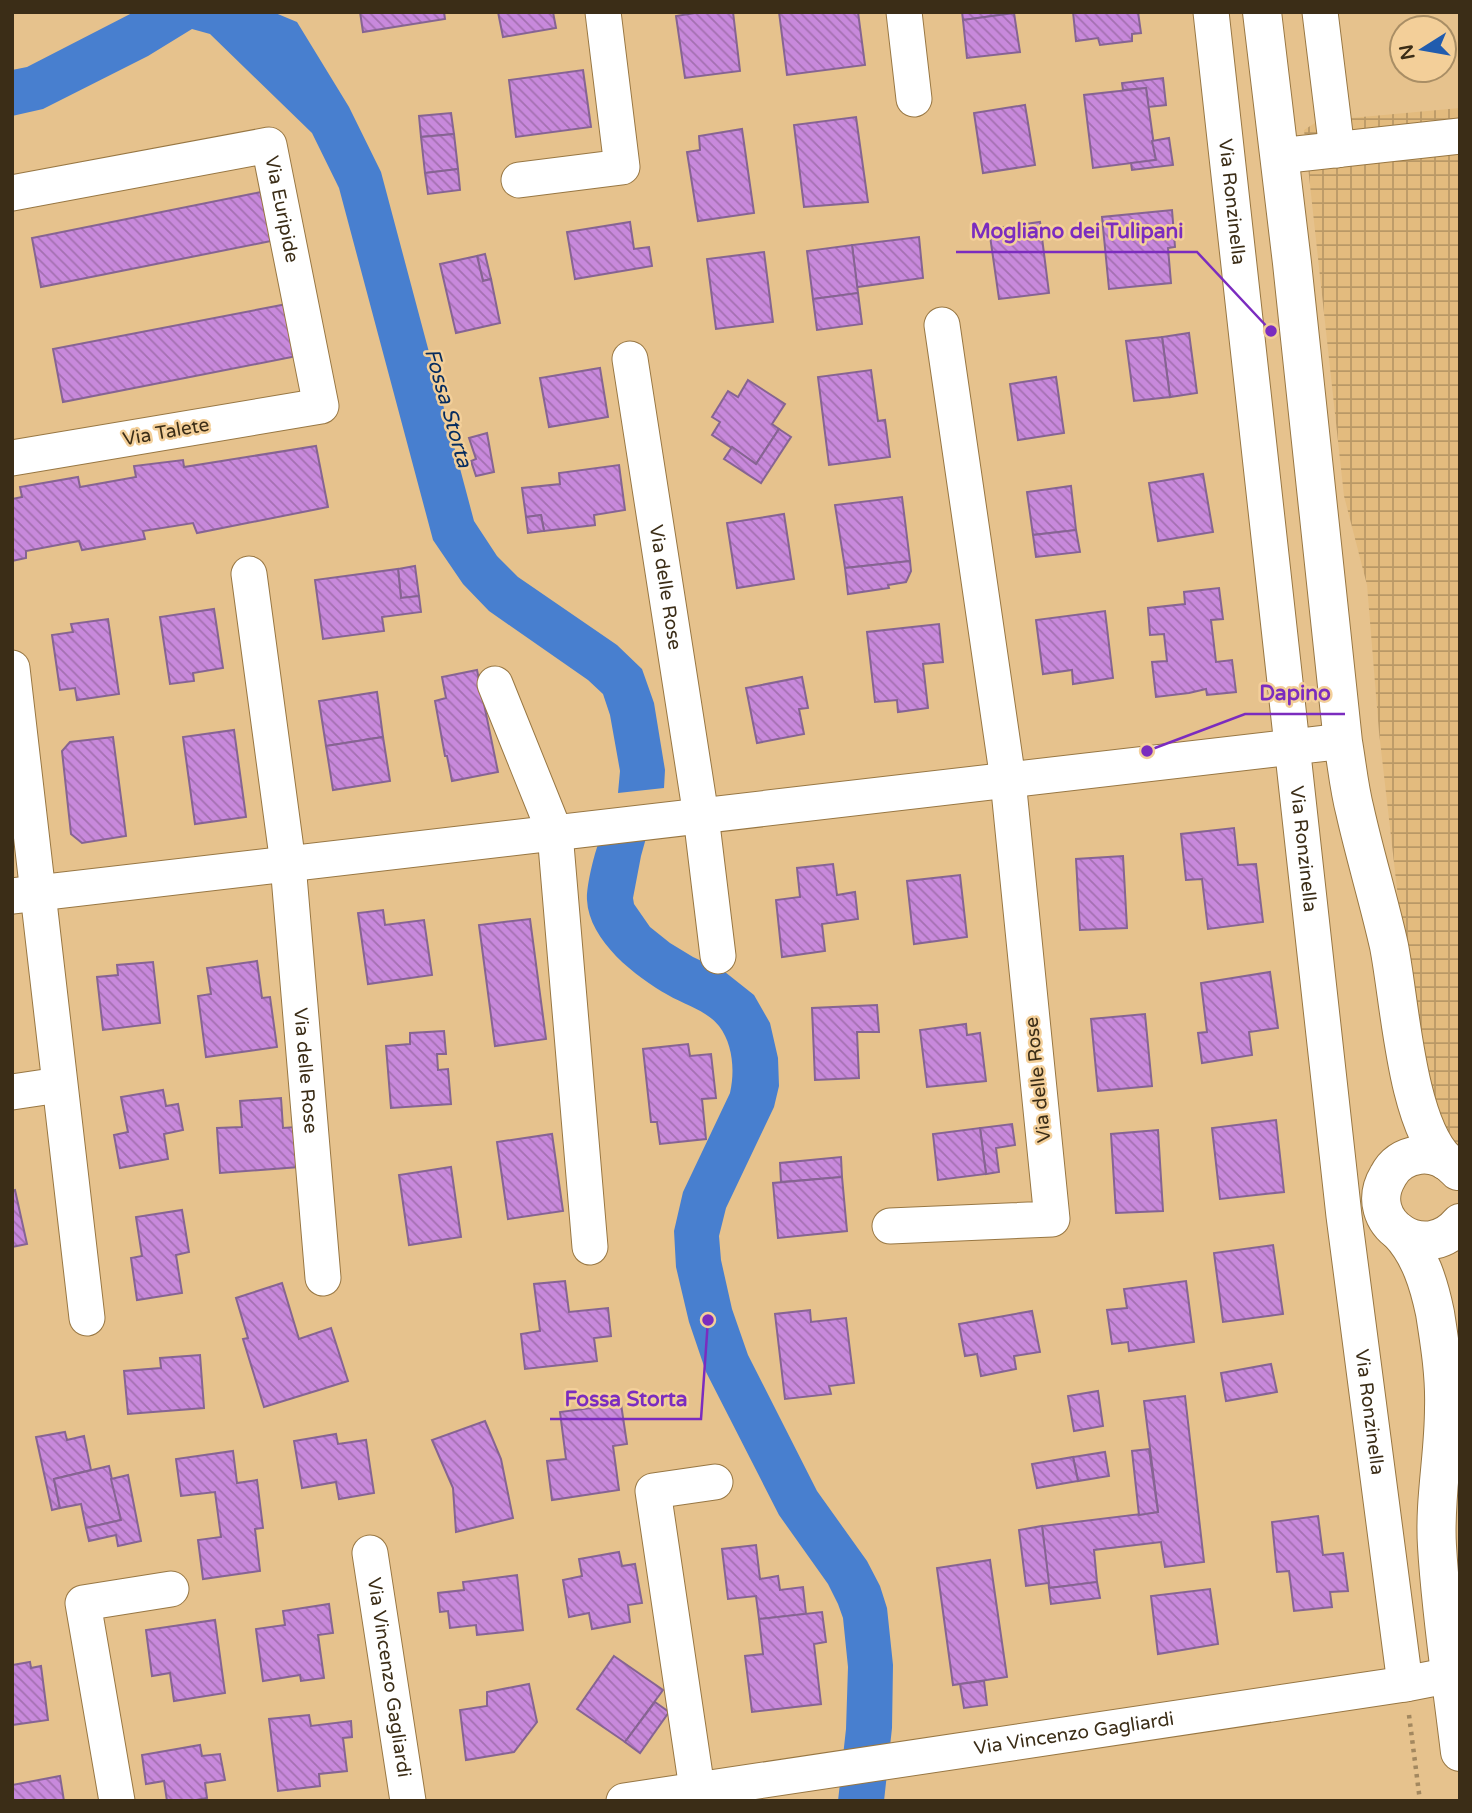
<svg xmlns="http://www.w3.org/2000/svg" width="1472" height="1813" font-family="'Varela Round',sans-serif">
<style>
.industrial{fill:url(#industrial-grid)}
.water{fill:#487fcf}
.building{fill:url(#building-back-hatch);stroke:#866492;stroke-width:2}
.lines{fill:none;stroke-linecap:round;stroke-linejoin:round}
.street-casing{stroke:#987743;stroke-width:37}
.secondary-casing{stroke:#987743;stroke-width:40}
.path{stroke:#a3885f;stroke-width:4.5;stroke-dasharray:3.5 5;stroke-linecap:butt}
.street{stroke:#fff;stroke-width:35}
.secondary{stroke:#fff;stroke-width:38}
.labels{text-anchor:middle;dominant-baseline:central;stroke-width:5;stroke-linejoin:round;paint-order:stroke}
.street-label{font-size:19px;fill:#3b2d17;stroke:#f3cf99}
.water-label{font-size:21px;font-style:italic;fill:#062c5f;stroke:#f3cf99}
.leader{fill:none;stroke:#7b2cbf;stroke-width:2.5}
.callout-dot{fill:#7b2cbf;stroke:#f3cf99;stroke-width:2.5}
.callout-label{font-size:21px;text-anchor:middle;font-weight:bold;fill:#7b2cbf;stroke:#f3cf99;stroke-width:5;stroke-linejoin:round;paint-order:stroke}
</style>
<defs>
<pattern id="industrial-grid" width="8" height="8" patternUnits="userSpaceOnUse" patternTransform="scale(1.75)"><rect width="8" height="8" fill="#e3bb7e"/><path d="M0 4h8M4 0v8" fill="none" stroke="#b99866"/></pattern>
<pattern id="building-back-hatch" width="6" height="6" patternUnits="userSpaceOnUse" patternTransform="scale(1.75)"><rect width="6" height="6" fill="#c889dc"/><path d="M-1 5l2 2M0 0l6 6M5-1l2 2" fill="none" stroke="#a470b1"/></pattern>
</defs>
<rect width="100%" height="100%" fill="#e6c28d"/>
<path class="industrial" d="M1460,108V1156L1426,1141L1379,732L1367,585L1344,496L1304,130L1318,121Z"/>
<g class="water">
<path d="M134,12H273L297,22L349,107L381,172L474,521L497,556L518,577L617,645L642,669L654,703L665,770L664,788L618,793L620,771L610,715L603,694L588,680L489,611L463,584L433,540L339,188L312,133L210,34L192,29L148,56L43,109L12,116V70L27,67Z"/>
<path d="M646,838L641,856L633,898L634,904L650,927L670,943L693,957L725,972L754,995L770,1023L778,1058L779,1086L774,1107L726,1208L719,1236L721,1260L732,1309L748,1355L817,1491L867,1561L880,1586L887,1608L893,1665L892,1728L884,1801H838L846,1729L848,1667L843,1618L838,1604L828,1584L779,1515L706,1372L689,1322L676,1267L674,1231L683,1192L730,1093C735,1071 733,1044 719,1026C706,1010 685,1005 668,995C636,977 589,941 587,900C586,888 594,854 599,842Z"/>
</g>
<g class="building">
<path d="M360,12H444L445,19L363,32Z"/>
<path d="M498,12H553L556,28L503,37Z"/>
<path d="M701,12H733L740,71L685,78L676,16Z"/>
<path d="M779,12H858L865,65L787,75Z"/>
<path d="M962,12H1014V13L963,20Z"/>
<path d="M1073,12H1138L1141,33L1132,34V41L1100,45L1098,38L1076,41Z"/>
<path d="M1014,13L1020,52L967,58L963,20Z"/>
<path d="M583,70L591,127L516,137L509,80Z"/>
<path d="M1163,78L1166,105L1148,107L1146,88L1123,90L1122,83Z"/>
<path d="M1146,88L1156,160L1093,168L1084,95Z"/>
<path d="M1025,105L1035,165L983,173L974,113Z"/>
<path d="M451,113L454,134L421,137L419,116Z"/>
<path d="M856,117L868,202L804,207L794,125Z"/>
<path d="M742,129L754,213L698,221L687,152L700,150L699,136Z"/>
<path d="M454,134L458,169L425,173L421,137Z"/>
<path d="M1169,138L1173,165L1132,170L1131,163L1156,160L1152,141Z"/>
<path d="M458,169L460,190L428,194L425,173Z"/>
<path d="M261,192L271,241L41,287L32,238Z"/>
<path d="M1172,210L1175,247L1168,248L1171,283L1109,289L1102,217Z"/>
<path d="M630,222L634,249L649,247L652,266L575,279L567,232Z"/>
<path d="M1040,222L1049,293L999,299L989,229Z"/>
<path d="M919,237L923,278L857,287L852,245Z"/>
<path d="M852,245L858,293L813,299L807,251Z"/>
<path d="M764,252L773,322L716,329L707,259Z"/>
<path d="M485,254L491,279L483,281L477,256Z"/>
<path d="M477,256L483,281L491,279L500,323L456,333L440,264Z"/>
<path d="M858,293L862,324L817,330L813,299Z"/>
<path d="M287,304L297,356L63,402L53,349Z"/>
<path d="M1189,333L1197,393L1170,397L1162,337Z"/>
<path d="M1162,337L1170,397L1134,401L1126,341Z"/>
<path d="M600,368L608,417L549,427L540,378Z"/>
<path d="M871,370L878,421L885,420L890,457L829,465L818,377Z"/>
<path d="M1056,377L1064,433L1018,440L1010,384Z"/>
<path d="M748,380L785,404L772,424L779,429L756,464L712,435L720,422L712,417L728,391L738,397Z"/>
<path d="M779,429L791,437L761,483L724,459L732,447L756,464Z"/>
<path d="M487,433L494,472L476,476L471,461L476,459L469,438Z"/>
<path d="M316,446L328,507L197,533L193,523L143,531L145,539L82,550L79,541L26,551V558L12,561V499L22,497L20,487L78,477L80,487L136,477L134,466L183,460L184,467Z"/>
<path d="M619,465L625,510L594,515L595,525L544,531L541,515L526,517L522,488L560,484L559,473Z"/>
<path d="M1203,474L1213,532L1158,541L1149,483Z"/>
<path d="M1071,486L1076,530L1033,535L1027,492Z"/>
<path d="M902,497L910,561L845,568L835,505Z"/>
<path d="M784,514L794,579L737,588L727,523Z"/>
<path d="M541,515L544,531L528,533L526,517Z"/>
<path d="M1076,530L1080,552L1036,557L1033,535Z"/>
<path d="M910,561L911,571L906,582L888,585L889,588L848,594L845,568Z"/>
<path d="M415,566L419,596L401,598L398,569Z"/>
<path d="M398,569L401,598L419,596L421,612L382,617L384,631L323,639L315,580Z"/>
<path d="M1219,588L1223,619L1211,620L1216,662L1232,660L1236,692L1207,695L1206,689L1189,693L1156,697L1152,662L1167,661L1164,634L1150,635L1148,608L1185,604L1184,592Z"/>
<path d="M214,609L223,668L193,673L194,681L170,684L160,617Z"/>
<path d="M1105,611L1113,678L1073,684L1072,670L1043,674L1036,620Z"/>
<path d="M108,619L119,694L77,700L75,688L60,690L52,635L73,632L71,624Z"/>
<path d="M939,624L943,662L923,664L928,708L898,712L897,700L875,702L867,632Z"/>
<path d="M477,670L498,772L452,781L447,756H445L435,701L446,698L442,677Z"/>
<path d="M802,677L808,708L799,709L804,734L757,743L746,688Z"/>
<path d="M377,692L383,737L326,746L319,701Z"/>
<path d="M234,730L246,817L195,824L183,737Z"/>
<path d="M113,737L126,836L82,843L71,834L62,751L70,742Z"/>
<path d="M383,737L390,781L333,790L326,746Z"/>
<path d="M1234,828L1238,865L1256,864L1263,922L1208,929L1202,879L1186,880L1181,834Z"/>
<path d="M1123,856L1127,928L1080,930L1076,859Z"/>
<path d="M833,864L837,895L855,892L858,919L822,924L825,951L782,957L776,900L800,897L797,868Z"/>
<path d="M960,875L967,937L914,944L907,881Z"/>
<path d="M383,910L385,925L424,920L432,975L368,984L358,913Z"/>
<path d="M530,919L546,1039L495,1046L479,925Z"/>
<path d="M257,961L262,998L270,997L277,1047L206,1057L198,996L211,994L207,968Z"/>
<path d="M153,962L160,1023L103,1030L97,977L118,975L117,965Z"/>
<path d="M1270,972L1278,1028L1249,1032L1252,1055L1202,1063L1198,1033L1207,1032L1201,983Z"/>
<path d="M877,1005L879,1032H857L859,1078L815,1080L812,1008Z"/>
<path d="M1145,1014L1152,1086L1098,1091L1091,1019Z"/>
<path d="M966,1024L967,1035L980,1033L986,1081L927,1087L920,1030Z"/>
<path d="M444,1031L446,1054H437L438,1070L448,1069L451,1104L391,1108L386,1046L410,1044V1033Z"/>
<path d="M688,1044L690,1056L711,1054L716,1098L702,1099L706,1139L660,1144L657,1122H651L643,1049Z"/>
<path d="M163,1090L166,1106L178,1104L183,1130L164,1134L168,1159L120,1168L114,1135L128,1132L121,1097Z"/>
<path d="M281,1098L283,1128L296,1127L299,1167L220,1173L217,1128L242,1127L240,1101Z"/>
<path d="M1276,1120L1284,1192L1220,1199L1212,1128Z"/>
<path d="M1012,1124L1015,1145L996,1148L999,1172L986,1174L980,1128Z"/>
<path d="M980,1128L986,1174L938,1180L933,1134Z"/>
<path d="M1158,1130L1163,1211L1116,1213L1111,1134Z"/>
<path d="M552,1134L563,1211L508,1219L497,1142Z"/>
<path d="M841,1157L842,1177L781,1182L780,1163Z"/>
<path d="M451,1167L461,1237L409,1245L399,1175Z"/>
<path d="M842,1177L847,1231L778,1238L773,1183Z"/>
<path d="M15,1190L27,1244L12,1247V1191Z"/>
<path d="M182,1210L189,1252L176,1255L182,1293L137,1300L131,1258L142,1256L136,1217Z"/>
<path d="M1273,1245L1283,1314L1223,1322L1214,1253Z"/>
<path d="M565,1281L569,1312L608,1308L611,1336L594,1338L597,1361L525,1369L521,1334L540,1331L534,1284Z"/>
<path d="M1186,1281L1194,1342L1129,1351L1128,1342L1112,1344L1107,1310L1127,1308L1124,1289Z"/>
<path d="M282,1283L299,1339L331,1328L348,1381L264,1407L243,1339L248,1338L236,1298Z"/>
<path d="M810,1310L811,1322L846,1318L854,1383L829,1386L831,1394L785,1399L775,1314Z"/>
<path d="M1032,1311L1040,1352L1014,1356L1016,1369L981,1376L977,1354L965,1356L959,1324Z"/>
<path d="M200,1355L204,1408L128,1414L124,1371L161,1368L160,1358Z"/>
<path d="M1271,1364L1277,1392L1226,1401L1221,1373Z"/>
<path d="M1098,1391L1103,1426L1074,1431L1068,1396Z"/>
<path d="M1185,1396L1204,1562L1165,1567L1161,1542L1094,1550L1097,1582L1049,1588L1042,1526L1158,1512L1144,1401Z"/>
<path d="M621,1404L627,1444L613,1446L619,1490L552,1500L547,1461L566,1459L560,1412Z"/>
<path d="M485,1421L501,1459L513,1518L456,1532L453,1488L432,1440Z"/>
<path d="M65,1432L67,1440L84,1436L91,1470L54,1479L60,1508L52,1510L36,1437Z"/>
<path d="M336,1434L338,1444L366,1440L374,1493L339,1499L336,1482L302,1488L294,1441Z"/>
<path d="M1149,1449L1158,1512L1139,1515L1132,1451Z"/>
<path d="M233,1451L237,1483L257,1480L263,1528L255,1529L260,1571L203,1579L198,1540L221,1537L215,1492L181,1496L176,1459Z"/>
<path d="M1105,1452L1109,1476L1078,1481L1073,1457Z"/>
<path d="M1073,1457L1078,1481L1037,1488L1032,1464Z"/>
<path d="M109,1466L121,1520L86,1528L81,1504L60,1508L54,1479Z"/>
<path d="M128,1475L141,1541L118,1546L116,1535L89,1541L86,1528L121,1520L111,1479Z"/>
<path d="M1318,1516L1323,1555L1343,1553L1348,1591L1330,1592L1332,1607L1294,1611L1289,1571L1277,1572L1272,1522Z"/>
<path d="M1042,1526L1049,1583L1026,1586L1019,1530Z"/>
<path d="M756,1545L760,1579L778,1576L780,1590L803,1587L806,1614L759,1619L756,1596L728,1599L722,1549Z"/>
<path d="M619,1552L622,1566L635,1564L642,1603L628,1605L630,1622L592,1629L589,1613L569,1617L563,1580L582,1576L579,1559Z"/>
<path d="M990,1560L1007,1677L953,1685L937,1568Z"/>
<path d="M517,1575L523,1630L477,1635L476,1625L450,1628L448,1611L440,1612L438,1593L464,1590L463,1582Z"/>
<path d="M1097,1582L1100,1598L1051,1604L1049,1588Z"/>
<path d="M1210,1589L1218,1644L1158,1654L1151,1596Z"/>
<path d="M329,1604L333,1633L318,1635L324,1678L301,1681L300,1675L263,1681L256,1629L285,1625L283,1611Z"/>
<path d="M822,1612L826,1642L814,1644L821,1704L752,1712L745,1656L763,1654L759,1619Z"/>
<path d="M215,1620L225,1693L174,1701L170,1673L152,1676L146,1630Z"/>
<path d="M614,1656L663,1690L625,1742L577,1709Z"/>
<path d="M30,1662L31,1668L41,1666L48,1720L12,1725V1665Z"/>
<path d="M984,1681L987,1705L964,1708L960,1684Z"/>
<path d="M529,1684L537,1722L514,1752L466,1760L460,1710L487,1706V1692Z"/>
<path d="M655,1702L669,1712L640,1753L625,1742Z"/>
<path d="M309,1715L311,1726L351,1721L352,1737L343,1738L347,1771L319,1774L320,1786L278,1791L269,1719Z"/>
<path d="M200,1745L202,1756L220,1754L225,1780L205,1783L207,1798L191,1801H167L164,1781L146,1784L142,1755Z"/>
<path d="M60,1776L64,1801H12V1785Z"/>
</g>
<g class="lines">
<defs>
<g id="street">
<path d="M904,12L914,99"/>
<path id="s1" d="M1211,12L1344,1216L1405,1684"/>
<path d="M1320,12L1337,150"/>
<path d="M1279,156L1460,136"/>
<path d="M519,180L622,167L603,12"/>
<path id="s2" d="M12,193L269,145L321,406L12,458"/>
<path id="s3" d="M630,359L701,816L718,956"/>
<path id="s4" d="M249,574L288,864L323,1278"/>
<path d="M12,668L87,1318"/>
<path d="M495,684L555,833L590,1247"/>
<path d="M12,896L1327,743L1343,742"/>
<path d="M12,1092L59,1085"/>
<path d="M890,1226L1052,1219L1008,780L942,325"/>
<path id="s5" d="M370,1553L408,1801"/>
<path d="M697,1789L653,1491L715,1482"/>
<path d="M117,1801L83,1603L171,1589"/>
<path id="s6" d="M624,1801L1405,1684L1451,1675"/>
</g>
<g id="secondary">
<path d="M1262,12L1292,263L1343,742C1347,765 1349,788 1355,811C1365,856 1379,901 1389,946C1400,1002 1406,1122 1446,1161"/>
<path d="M1458,1171C1448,1159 1433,1153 1419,1155C1405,1157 1394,1164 1388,1176C1360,1222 1425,1266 1460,1223"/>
<path d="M1399,1232C1420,1254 1429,1284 1435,1313C1440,1345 1445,1376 1444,1408C1444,1455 1434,1500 1437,1546C1441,1615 1452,1684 1460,1752"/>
</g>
</defs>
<use href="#street" class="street-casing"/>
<use href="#secondary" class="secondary-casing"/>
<path class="path" d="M1409,1715L1420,1801"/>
<use href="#street" class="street"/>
<use href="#secondary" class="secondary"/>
</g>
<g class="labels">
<g class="street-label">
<text stroke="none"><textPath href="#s1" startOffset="191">Via Ronzinella</textPath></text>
<text stroke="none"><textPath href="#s2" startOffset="327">Via Euripide</textPath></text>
<text transform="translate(166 432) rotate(-10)">Via Talete</text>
<text stroke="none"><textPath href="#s3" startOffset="231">Via delle Rose</textPath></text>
<text stroke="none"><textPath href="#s1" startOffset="842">Via Ronzinella</textPath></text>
<text stroke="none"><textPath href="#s4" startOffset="500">Via delle Rose</textPath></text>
<text transform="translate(1038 1080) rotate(-96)">Via delle Rose</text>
<text stroke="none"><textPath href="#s1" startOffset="1409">Via Ronzinella</textPath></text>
<text stroke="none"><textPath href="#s5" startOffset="126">Via Vincenzo Gagliardi</textPath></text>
<text stroke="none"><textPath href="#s6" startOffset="455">Via Vincenzo Gagliardi</textPath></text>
</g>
<g class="water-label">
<text transform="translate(448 408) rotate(74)">Fossa Storta</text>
</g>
</g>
<path class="leader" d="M1271 331L1197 252H956M1147 751L1245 714H1345M708 1320L701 1419H550"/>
<g class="callout-dot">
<circle cx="1271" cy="331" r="7"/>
<circle cx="1147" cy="751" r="7"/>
<circle cx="708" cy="1320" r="7"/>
</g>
<g class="callout-label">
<text x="1077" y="238">Mogliano dei Tulipani</text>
<text x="1295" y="700">Dapino</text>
<text x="626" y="1406">Fossa Storta</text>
</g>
<rect width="1472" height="1813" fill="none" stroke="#3b2d17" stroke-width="28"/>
<g transform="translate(1423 49) rotate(259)"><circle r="33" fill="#f3cf99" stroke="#a98e65" stroke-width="2"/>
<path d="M0-5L12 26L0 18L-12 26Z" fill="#215cae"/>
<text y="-10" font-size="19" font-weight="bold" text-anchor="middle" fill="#3b2d17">N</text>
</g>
</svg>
